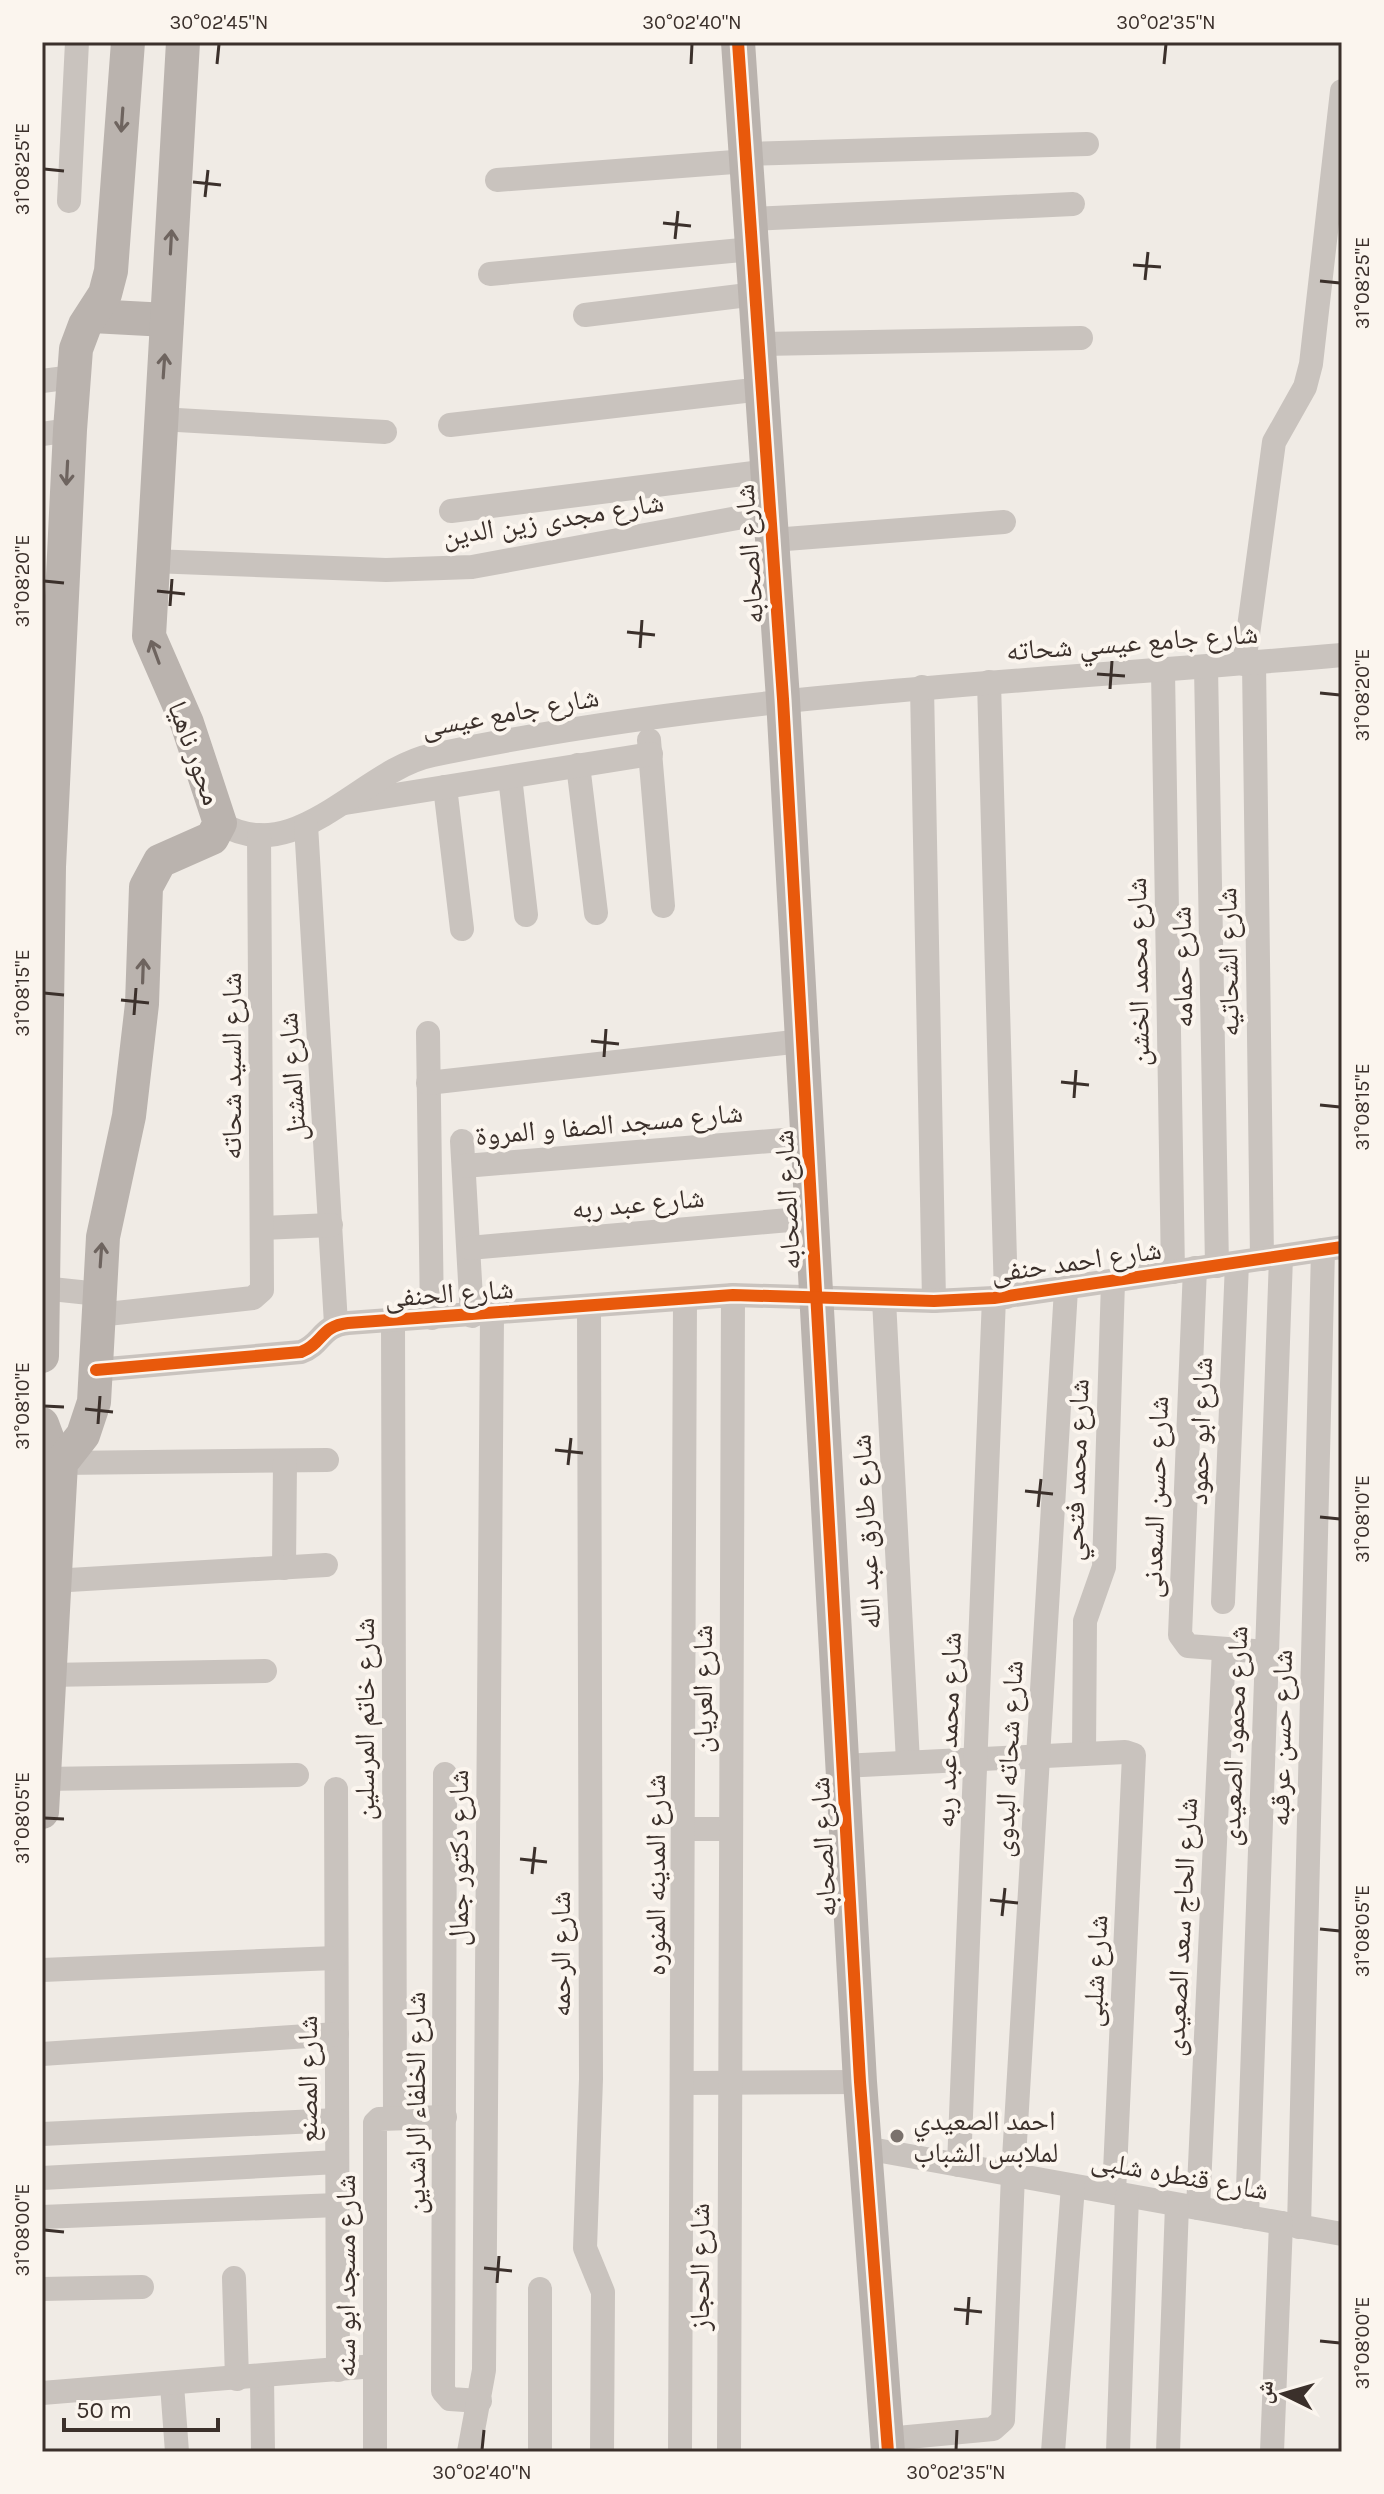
<svg xmlns="http://www.w3.org/2000/svg" width="1384" height="2494" font-family="Karla,'Noto Naskh Arabic',sans-serif">
<style>
.lines{fill:none;stroke-linecap:round;stroke-linejoin:round}
.street{stroke:#c9c3be;stroke-width:24}
.secondary{stroke:#bab3ae;stroke-width:34}
.cycleway-casing{stroke:#fbf5ee;stroke-width:17}
.cycleway{stroke:#e8590c;stroke-width:12}
.oneway{stroke:#6e645f}
.ticks{fill:none;stroke:#3b302b;stroke-width:3}
.poi-dot{fill:#7a716c;stroke:#fbf5ee;stroke-width:3}
.labels{text-anchor:middle;dominant-baseline:central;stroke-width:8;stroke-linejoin:round;paint-order:stroke}
.street-label{font-size:28px;fill:#3b302b;stroke:#fbf5ee}
.poi-label{font-size:28px;fill:#3b302b;stroke:#fbf5ee;text-anchor:start}
.neatline{fill:none;stroke:#3b302b;stroke-width:3}
.ticks-label{font-size:20px;text-anchor:middle;fill:#3b302b}
</style>
<rect width="100%" height="100%" fill="#f0ebe5"/>
<g class="lines">
<g class="street">
<path d="M746,154L1087,144"/>
<path d="M497,180L747,161"/>
<path d="M69,201L77,42"/>
<path d="M751,219L1073,204"/>
<path d="M490,274L752,249"/>
<path d="M585,315L756,294"/>
<path d="M759,344L1081,338"/>
<path d="M42,381L73,377"/>
<path d="M160,419L385,432"/>
<path d="M450,425L762,389"/>
<path d="M42,434L70,430"/>
<path d="M451,511L768,471"/>
<path d="M773,540L1004,522"/>
<path d="M152,561L386,570L472,567L770,512"/>
<path d="M1254,663L1262,1259"/>
<path d="M1244,664L1274,442L1305,387L1311,364L1342,91"/>
<path d="M1206,667L1217,1266"/>
<path d="M1163,671L1173,1272"/>
<path d="M989,682L1006,1297"/>
<path d="M922,687L934,1301"/>
<path d="M649,740L663,906"/>
<path d="M578,765L596,913"/>
<path d="M510,777L526,915"/>
<path d="M445,787L462,929"/>
<path d="M345,803L651,754"/>
<path d="M220,823C297,870 362,769 433,755C733,692 1038,682 1342,655"/>
<path d="M306,825L336,1324"/>
<path d="M428,1033L432,1318"/>
<path d="M428,1083L802,1041"/>
<path d="M462,1141L472,1316"/>
<path d="M464,1166L808,1138"/>
<path d="M262,1228L331,1225"/>
<path d="M469,1248L812,1218"/>
<path d="M1195,1268L1180,1635L1188,1646L1267,1652"/>
<path d="M42,1288L99,1294"/>
<path d="M884,1300L908,1762"/>
<path d="M589,1307L591,2079L585,2248L603,2292L602,2452"/>
<path d="M98,1315L253,1298L262,1290L259,835"/>
<path d="M393,1320L395,2117"/>
<path d="M96,1370L301,1352C323,1344 320,1326 348,1323L733,1295L934,1301L994,1298L1342,1247"/>
<path d="M61,1463L327,1460"/>
<path d="M284,1568L285,1462"/>
<path d="M52,1581L326,1565"/>
<path d="M1223,1602L1237,1263"/>
<path d="M48,1675L265,1671"/>
<path d="M1084,1754L1085,1621L1104,1567L1113,1282"/>
<path d="M842,1766L1125,1752L1134,1755L1114,2193"/>
<path d="M445,1774L443,2391L450,2399L480,2401"/>
<path d="M43,1779L297,1775"/>
<path d="M336,1789L338,2370"/>
<path d="M686,1829H731"/>
<path d="M42,1970L335,1958"/>
<path d="M42,2054L337,2034"/>
<path d="M684,2083L860,2082"/>
<path d="M42,2134L337,2120"/>
<path d="M865,2148L1342,2234"/>
<path d="M959,2165L994,1298"/>
<path d="M42,2178L337,2162"/>
<path d="M1198,2208L1224,1649"/>
<path d="M42,2217L337,2205"/>
<path d="M1247,2217L1281,1257"/>
<path d="M1299,2227L1323,1250"/>
<path d="M234,2278L237,2379"/>
<path d="M42,2289L142,2287"/>
<path d="M262,2377L263,2452"/>
<path d="M172,2385L177,2452"/>
<path d="M42,2393L375,2366"/>
<path d="M887,2439L993,2429L1003,2420L1013,2175L1066,1289"/>
<path d="M375,2452V2123L379,2119L445,2117"/>
<path d="M469,2452L484,2370L492,1315"/>
<path d="M540,2452V2289"/>
<path d="M680,2452L685,1299"/>
<path d="M729,2452L733,1295"/>
<path d="M1053,2452L1073,2186"/>
<path d="M1118,2452L1127,2196"/>
<path d="M1168,2452L1177,2205"/>
<path d="M1272,2452L1281,2223"/>
</g>
<g class="secondary">
<path d="M738,42L783,699L860,2082L888,2452"/>
<path d="M92,316L167,320"/>
<path d="M42,1356L49,867L70,430L76,349L85,325L105,294L111,271L128,42"/>
<path d="M42,1424L52,1451L61,1463"/>
<path d="M42,1812L61,1463L83,1435L94,1402L103,1237L129,1116L142,1004L146,887L160,861L212,838L220,823L187,723L149,636L183,42"/>
</g>
<defs>
<g id="cycleway">
<path d="M738,42L783,699L860,2082L888,2452"/>
<path d="M96,1370L301,1352C323,1344 320,1326 348,1323L733,1295L934,1301L994,1298L1342,1247"/>
</g>
</defs>
<use href="#cycleway" class="cycleway-casing"/>
<use href="#cycleway" class="cycleway"/>
</g>
<defs><path id="oneway-shaft" d="M-6 0H5M1.5-3L5.5 0L1.5 3" fill="none" stroke-width="1.6" stroke-linecap="round" stroke-linejoin="round" transform="scale(2)"/></defs>
<g class="oneway">
<use href="#oneway-shaft" transform="translate(122 120) rotate(94)"/>
<use href="#oneway-shaft" transform="translate(171 242) rotate(-87)"/>
<use href="#oneway-shaft" transform="translate(164 366) rotate(-86)"/>
<use href="#oneway-shaft" transform="translate(67 473) rotate(93)"/>
<use href="#oneway-shaft" transform="translate(155 652) rotate(-110)"/>
<use href="#oneway-shaft" transform="translate(143 971) rotate(-88)"/>
<use href="#oneway-shaft" transform="translate(101 1255) rotate(-86)"/>
</g>
<path class="ticks" d="M217,64L219,44M691,64L692,44M1164,64L1166,44M44,169L64,171M193,182L221,185M205,197L208,170M663,223L691,226M675,239L678,211M1133,265L1161,267M1145,280L1148,252M1320,281L1340,283M44,581L64,583M157,591L185,594M170,606L172,579M627,632L655,635M640,648L642,620M1097,674L1125,676M1110,689L1112,661M1320,693L1340,695M44,993L64,995M121,1000L149,1003M134,1015L136,988M591,1041L619,1044M604,1057L606,1029M1061,1082L1089,1085M1074,1098L1076,1070M1320,1105L1340,1107M44,1406L64,1407M85,1409L113,1412M98,1424L100,1396M555,1450L583,1453M568,1465L571,1438M1025,1491L1053,1494M1038,1507L1041,1479M1320,1517L1340,1519M44,1818L64,1819M520,1859L547,1862M532,1874L535,1847M990,1900L1018,1903M1002,1916L1005,1888M1320,1929L1340,1931M44,2230L64,2232M484,2268L512,2271M497,2283L499,2256M954,2309L982,2312M967,2325L969,2297M1320,2341L1340,2343M482,2450L484,2430M956,2450L957,2430"/>
<circle class="poi-dot" cx="897" cy="2136" r="8"/>
<g class="labels">
<g class="street-label">
<text transform="translate(553 519) rotate(-9)">شارع مجدى زين الدين</text>
<text transform="translate(749 554) rotate(-94)">شارع الصحابه</text>
<text transform="translate(1132 642) rotate(-4)">شارع جامع عيسي شحاته</text>
<text transform="translate(510 712) rotate(-10)">شارع جامع عيسى</text>
<text transform="translate(195 753) rotate(70)">محور ناهيا</text>
<text transform="translate(1228 962) rotate(-91)">شارع الشحاتيه</text>
<text transform="translate(1182 967) rotate(-91)">شارع حمامه</text>
<text transform="translate(1138 972) rotate(-91)">شارع محمد الخشن</text>
<text transform="translate(231 1066) rotate(-90)">شارع السيد شحاته</text>
<text transform="translate(292 1077) rotate(-94)">شارع المشتل</text>
<text transform="translate(609 1124) rotate(-5)">شارع مسجد الصفا و المروة</text>
<text transform="translate(787 1200) rotate(-93)">شارع الصحابه</text>
<text transform="translate(638 1203) rotate(-5)">شارع عبد ربه</text>
<text transform="translate(1076 1261) rotate(-8)">شارع احمد حنفى</text>
<text transform="translate(449 1293) rotate(-4)">شارع الحنفى</text>
<text transform="translate(1200 1431) rotate(-88)">شارع ابو حمود</text>
<text transform="translate(1076 1470) rotate(-88)">شارع محمد فتحي</text>
<text transform="translate(1155 1497) rotate(-88)">شارع حسن السعدنى</text>
<text transform="translate(866 1532) rotate(-93)">شارع طارق عبد الله</text>
<text transform="translate(702 1689) rotate(-90)">شارع العريان</text>
<text transform="translate(364 1719) rotate(-90)">شارع خاتم المرسلين</text>
<text transform="translate(948 1730) rotate(-88)">شارع محمد عبد ربه</text>
<text transform="translate(1234 1736) rotate(-88)">شارع محمود الصعيدى</text>
<text transform="translate(1281 1738) rotate(-89)">شارع حسن عرقبه</text>
<text transform="translate(1008 1759) rotate(-87)">شارع شحاته البدوى</text>
<text transform="translate(823 1847) rotate(-93)">شارع الصحابه</text>
<text transform="translate(458 1858) rotate(-90)">شارع دكتور جمال</text>
<text transform="translate(655 1875) rotate(-90)">شارع المدينه المنوره</text>
<text transform="translate(1181 1927) rotate(-87)">شارع الحاج سعد الصعيدى</text>
<text transform="translate(560 1954) rotate(-90)">شارع الرحمه</text>
<text transform="translate(1095 1971) rotate(-87)">شارع شلبى</text>
<text transform="translate(307 2079) rotate(-90)">شارع المصنع</text>
<text transform="translate(415 2103) rotate(-90)">شارع الخلفاء الراشدين</text>
<text transform="translate(1180 2175) rotate(10)">شارع قنطره شلبى</text>
<text transform="translate(699 2267) rotate(-90)">شارع الحجاز</text>
<text transform="translate(345 2276) rotate(-90)">شارع مسجد ابو سنه</text>
</g>
<g class="poi-label">
<text x="913" y="2120">احمد الصعيدي<tspan x="913" dy="32">لملابس الشباب</tspan></text>
</g>
</g>
<rect width="1384" height="2494" fill="none" stroke="#fbf5ee" stroke-width="88"/>
<g transform="translate(1284 2394) rotate(275)" stroke="#fbf5ee" stroke-width="6" paint-order="stroke">
<path d="M0-6L14 30L0 20L-14 30Z" fill="#3b302b"/>
<text y="-12" font-size="22" font-weight="bold" text-anchor="middle" fill="#3b302b">ش</text>
</g>
<path d="M64 2418v12h154v-12" fill="none" stroke="#3b302b" stroke-width="4"/>
<text x="76" y="2418" font-size="24" fill="#3b302b" stroke="#fbf5ee" stroke-width="6" paint-order="stroke">50 m</text>
<rect x="44" y="44" width="1296" height="2406" class="neatline"/>
<g class="ticks-label">
<text x="219" y="29">30°02'45"N</text>
<text x="692" y="29">30°02'40"N</text>
<text x="1166" y="29">30°02'35"N</text>
<text transform="translate(22 169) rotate(-90)" y="7">31°08'25"E</text>
<text transform="translate(1362 283) rotate(-90)" y="7">31°08'25"E</text>
<text transform="translate(22 581) rotate(-90)" y="7">31°08'20"E</text>
<text transform="translate(1362 695) rotate(-90)" y="7">31°08'20"E</text>
<text transform="translate(22 993) rotate(-90)" y="7">31°08'15"E</text>
<text transform="translate(1362 1107) rotate(-90)" y="7">31°08'15"E</text>
<text transform="translate(22 1406) rotate(-90)" y="7">31°08'10"E</text>
<text transform="translate(1362 1519) rotate(-90)" y="7">31°08'10"E</text>
<text transform="translate(22 1818) rotate(-90)" y="7">31°08'05"E</text>
<text transform="translate(1362 1931) rotate(-90)" y="7">31°08'05"E</text>
<text transform="translate(22 2230) rotate(-90)" y="7">31°08'00"E</text>
<text transform="translate(1362 2343) rotate(-90)" y="7">31°08'00"E</text>
<text x="482" y="2479">30°02'40"N</text>
<text x="956" y="2479">30°02'35"N</text>
</g>
</svg>
